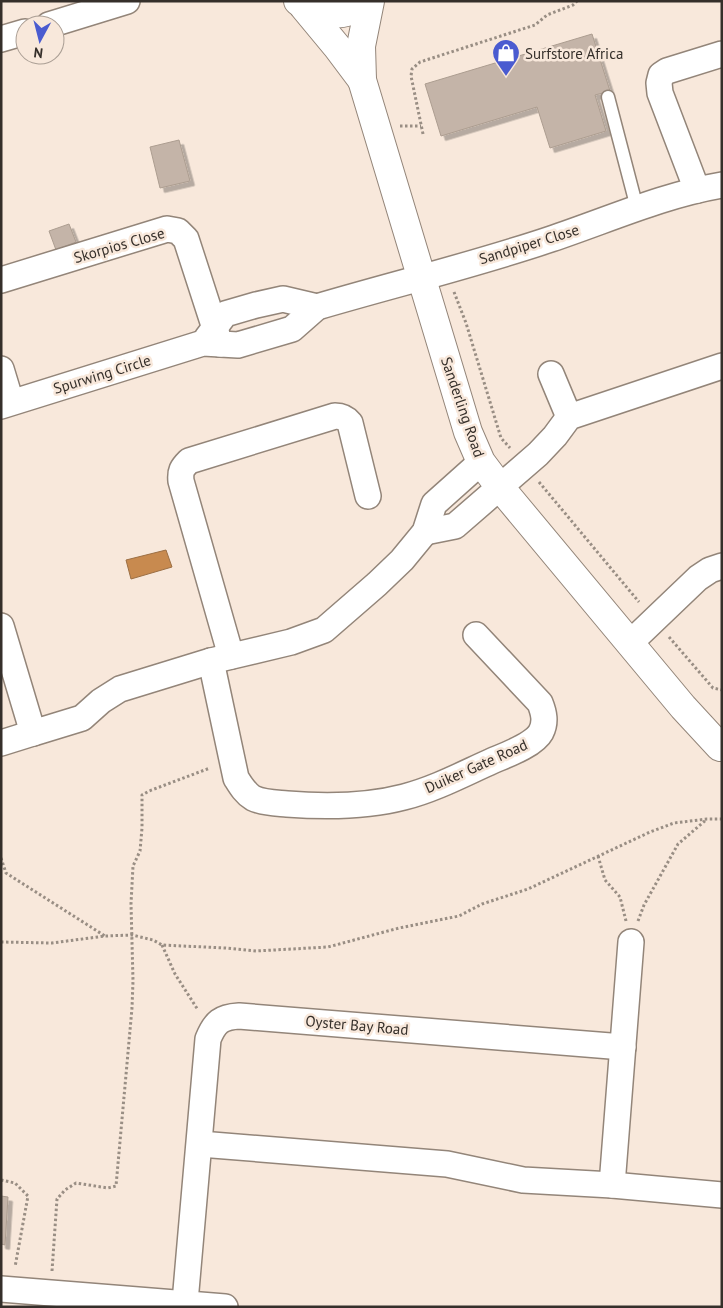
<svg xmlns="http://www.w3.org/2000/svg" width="723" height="1308" font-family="'PT Sans',sans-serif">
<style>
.water{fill:#c88a4f;stroke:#9c6f44}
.building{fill:#c4b4a8;stroke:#ac9d90;filter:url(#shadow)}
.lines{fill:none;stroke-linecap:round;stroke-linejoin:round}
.lane-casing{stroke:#938579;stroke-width:15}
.street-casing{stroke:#938579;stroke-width:28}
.secondary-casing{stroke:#938579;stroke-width:30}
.primary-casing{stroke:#938579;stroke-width:30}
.path{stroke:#998e84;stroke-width:3;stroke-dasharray:2.5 2.5;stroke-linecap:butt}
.lane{stroke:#fff;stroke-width:12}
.street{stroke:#fff;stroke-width:25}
.secondary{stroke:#fff;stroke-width:28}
.primary{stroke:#fff;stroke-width:28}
.labels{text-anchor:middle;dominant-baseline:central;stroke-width:5;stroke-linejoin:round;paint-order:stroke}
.poi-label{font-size:15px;fill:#352f2a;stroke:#f8e8db;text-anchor:start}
.street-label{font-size:15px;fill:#352f2a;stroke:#f8e8db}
</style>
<defs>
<filter id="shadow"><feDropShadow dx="4.5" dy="4.5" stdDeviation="0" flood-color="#0004"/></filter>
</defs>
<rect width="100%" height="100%" fill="#f8e8db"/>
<path class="water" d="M166,550L172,567L131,579L126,560Z"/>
<g class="building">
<path d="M592,34L610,91L595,95L606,131L550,148L537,107L441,136L425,84Z"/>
<path d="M179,140L190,181L160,188L150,147Z"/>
<path d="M69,224L76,242L56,250L49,231Z"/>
<path d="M1,1196L8,1197L5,1245L1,1244Z"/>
</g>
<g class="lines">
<defs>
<path id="lane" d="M608,97L637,208"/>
<g id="street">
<path d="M49,25L127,1"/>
<path d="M1,39L25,32"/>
<path d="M697,190L660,93L659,83L661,75L667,71L722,54"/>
<path d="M1,280L167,229L178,231L186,239L220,344"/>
<path d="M207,338L225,314L256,305L283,299L317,307"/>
<path d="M1,369L11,402"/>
<path d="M551,374L569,417"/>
<path d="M1,406L203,343L238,345L292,329L317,307C395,284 474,265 551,239C608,220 663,195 722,185"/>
<path d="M425,532L455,526L538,454L555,436L569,417L722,366"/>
<path d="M1,626L33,733L82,718L101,701L120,689L211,661L291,642L324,630L377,584L402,560L425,532L434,504L481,462"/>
<path d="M630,643L698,578L710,570L722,566"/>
<path d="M231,656L181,481C180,471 182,468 189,461L335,416C342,416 346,418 350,423L368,496"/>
<path d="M211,661L236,778C241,786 245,793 253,798C263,803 276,803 287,804C326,807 366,807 404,797C435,789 463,774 492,761C506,755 534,745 541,732C546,722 544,713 540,703L476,635"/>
<path d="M1,743L33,733"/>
<path d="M200,1144L447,1164L523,1180L612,1185L722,1195"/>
<path d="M612,1185L631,942"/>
<path d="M1,1289L225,1307"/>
<path d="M185,1302L208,1039C215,1022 221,1017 239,1016L623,1047"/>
</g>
<g id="secondary">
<path d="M370,1L361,46L362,80L468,432L481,462L499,486L683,707L720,747L722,746"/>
<path d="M304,7L338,48L362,80"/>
</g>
<path id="primary" d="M298,1C319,18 346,18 367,1"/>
</defs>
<use href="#lane" class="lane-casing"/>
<use href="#street" class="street-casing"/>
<use href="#secondary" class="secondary-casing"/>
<use href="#primary" class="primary-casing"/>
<g class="path">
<path d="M400,126H421"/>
<path d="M423,134L411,76L412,69L420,62L535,25L547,15L573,5L577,1"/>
<path d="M454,292L466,323L501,438L510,448"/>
<path d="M539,482L639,602"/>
<path d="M669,637L713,688L722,690"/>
<path d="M598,856L605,880L620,897L626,921"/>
<path d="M1,858L6,873L105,936"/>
<path d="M638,921L644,905L678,844L706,820"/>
<path d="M1,942L52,943L105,936L132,935L153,940L162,945L225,948L256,951L328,947L399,928L459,916L482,904L528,889L650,832L674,823L707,819H722"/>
<path d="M162,945L175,974L198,1010"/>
<path d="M1,1180L15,1183L28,1196L15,1267"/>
<path d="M52,1271L57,1199L65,1190L76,1183L108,1188L116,1186L132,1008L133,981L131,904L133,866L140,851L142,828V795L149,791L210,768"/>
</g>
<use href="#lane" class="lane"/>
<use href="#street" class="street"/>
<use href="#secondary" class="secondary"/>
<use href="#primary" class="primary"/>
</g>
<defs>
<symbol id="shop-pin" viewBox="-11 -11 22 30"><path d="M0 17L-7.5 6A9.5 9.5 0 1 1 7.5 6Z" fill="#4a5bd0" stroke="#f8e8db"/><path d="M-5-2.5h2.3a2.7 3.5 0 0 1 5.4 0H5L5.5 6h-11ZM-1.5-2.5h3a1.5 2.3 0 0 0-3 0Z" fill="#fff"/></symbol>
</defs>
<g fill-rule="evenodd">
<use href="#shop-pin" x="490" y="37" width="32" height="43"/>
</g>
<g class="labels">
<g class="poi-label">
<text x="525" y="53">Surfstore Africa</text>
</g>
<g class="street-label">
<text transform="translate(529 244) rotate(-17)">Sandpiper Close</text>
<text transform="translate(119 245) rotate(-16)">Skorpios Close</text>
<text transform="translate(102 374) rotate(-17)">Spurwing Circle</text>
<text transform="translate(463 407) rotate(71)">Sanderling Road</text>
<text transform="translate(476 766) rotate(-24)">Duiker Gate Road</text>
<text transform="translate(357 1025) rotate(5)">Oyster Bay Road</text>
</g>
</g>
<rect width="723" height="1308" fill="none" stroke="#352f2a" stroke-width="5"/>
<g transform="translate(40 40) rotate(187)"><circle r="24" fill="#f8e8db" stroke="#aa9e94"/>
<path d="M0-4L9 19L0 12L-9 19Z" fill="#4a5bd0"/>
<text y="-8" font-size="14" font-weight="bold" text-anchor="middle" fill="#352f2a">N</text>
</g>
</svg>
